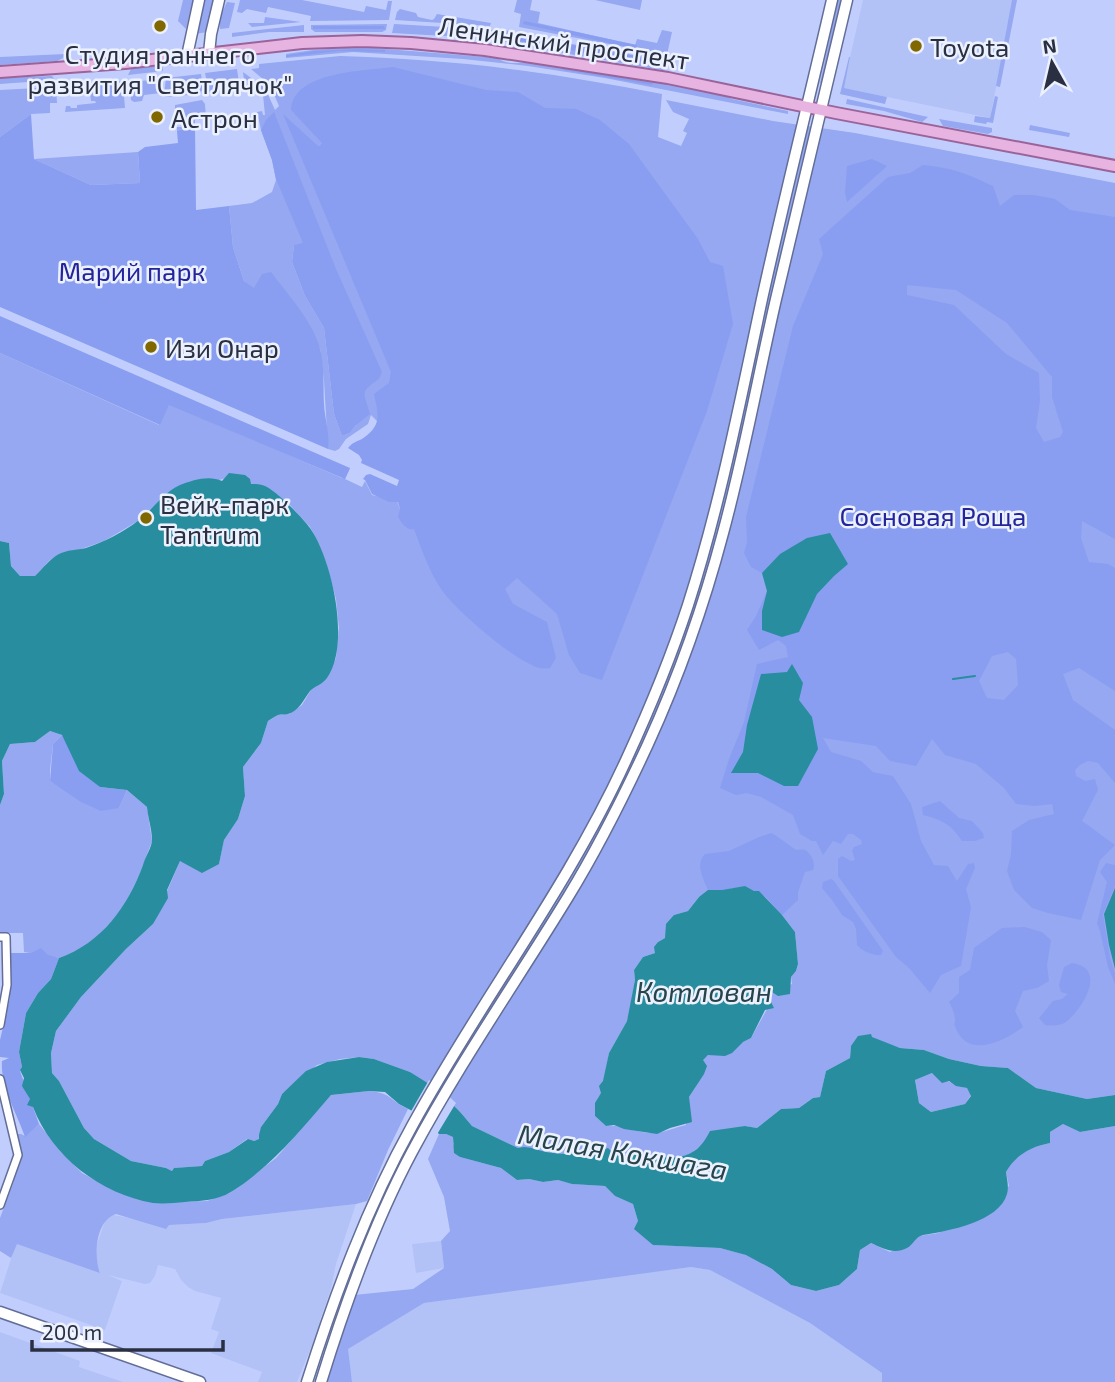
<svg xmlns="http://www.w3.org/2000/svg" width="1115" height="1382" font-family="'Exo 2',sans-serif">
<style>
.built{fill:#b2c2f6}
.green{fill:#95a8f1;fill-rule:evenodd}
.forest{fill:#899ef1;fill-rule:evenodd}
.water{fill:#278d9f;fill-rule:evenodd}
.pier{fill:#c1cefd}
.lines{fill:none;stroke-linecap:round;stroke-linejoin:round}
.stream{stroke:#278d9f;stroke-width:2}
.minor-casing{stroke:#636e98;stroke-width:10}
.secondary-casing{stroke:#636e98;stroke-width:13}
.primary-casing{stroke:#9a649b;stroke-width:14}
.minor{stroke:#fff;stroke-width:7}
.secondary{stroke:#fff;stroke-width:10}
.primary{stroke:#e7b3e0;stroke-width:10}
.poi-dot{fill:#806700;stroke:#ecf1ff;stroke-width:2.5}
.labels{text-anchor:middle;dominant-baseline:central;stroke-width:5;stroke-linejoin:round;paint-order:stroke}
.street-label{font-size:26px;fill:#2a2f41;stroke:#ecf1ff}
.poi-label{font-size:26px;fill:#2a2f41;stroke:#ecf1ff;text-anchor:start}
.park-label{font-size:26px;fill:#24249b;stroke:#ecf1ff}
.water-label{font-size:28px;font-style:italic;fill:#26444a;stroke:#ecf1ff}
</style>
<rect width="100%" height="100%" fill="#c1cefd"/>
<g class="built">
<path d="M863,0H1013L990,118L843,88Z"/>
<path d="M356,1204L336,1264L331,1289L320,1320L321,1323L297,1382H258L262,1372L211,1353L219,1332L211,1329L221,1298L195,1291L188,1287L181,1280L175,1269L158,1265L155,1276L150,1283L145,1284L108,1275L122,1281L105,1330L0,1293L16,1243L100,1272L95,1258L96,1247L105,1221L108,1216L113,1215L168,1225L206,1223L222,1219Z"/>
<path d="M441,1241L444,1268L416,1273L412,1244Z"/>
<path d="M691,1267L710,1270L810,1323L882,1373V1382H352L347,1349L424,1303L606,1277Z"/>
<path d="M0,1332L80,1361L79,1367L123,1382H0Z"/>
</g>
<g class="green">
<path d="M183,0H193L186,29L178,21Z"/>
<path d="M203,0H214L207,32L195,34Z"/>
<path d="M240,0H302L364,12L366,6L386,10L388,1H392L389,20L310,21L311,16L268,7L266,13L247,9L242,13L237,12Z"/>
<path d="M517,0H532L530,10L540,12L538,23L635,45L637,39L657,43L662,30L672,32L667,55L519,27L521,14L514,12Z"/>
<path d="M595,0H642L640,10Z"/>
<path d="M838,0H841L823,84L820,83Z"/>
<path d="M1012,0H1017L1000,87L996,86Z"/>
<path d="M227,2L235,3L229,28L220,29C219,19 223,10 227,2Z"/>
<path d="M400,9L416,13L418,17L432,20L434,19L437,14L491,23L490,26L395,20L397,12Z"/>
<path d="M265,17L301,22L252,27L248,23H264Z"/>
<path d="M387,24L386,30L382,32H315L311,29V25Z"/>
<path d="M394,24L513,31L510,41L508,42C497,41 483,43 479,31L456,30L452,35L445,36L392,33Z"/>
<path d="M304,25V32H269L232,37V33Z"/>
<path d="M516,34L667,61L665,69L662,70L517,45L515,40Z"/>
<path d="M361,47L498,58C507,66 522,62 534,62C539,62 545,64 550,64C609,73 668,84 726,96L732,99L788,111V114L605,78L528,66L463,59L353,52L286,58V54L313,50Z"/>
<path d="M65,54L63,58L57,61L0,65V57Z"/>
<path d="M340,56C400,58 459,62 518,70C566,76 614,85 662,94L658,137L681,146L687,133L683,131L689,119L673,112L666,100L773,121L855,133L1115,183V1095L1087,1099L1036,1088L1008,1068L981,1066L949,1059L924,1050L900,1048L888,1044L851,1046L850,1058L826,1071L820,1097L813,1098L799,1108L781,1109L757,1128L745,1126L704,1143L689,1155L673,1158L643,1154L616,1156L608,1149C590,1155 565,1155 546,1152C536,1150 528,1145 518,1148L472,1126L461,1113L410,1072L374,1059L359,1057L340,1059L317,1065L282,1094L278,1104L261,1127L260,1139L253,1141L247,1139L229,1152L205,1161L202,1166L174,1168L172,1171L166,1168L131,1161L94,1139L84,1128L59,1081L52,1073L51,1053L56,1031L81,997L126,949L153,924L180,861L219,864L224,840L238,819L245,796L243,767L261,743L268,721L278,715L289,714L302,705L311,690L326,679L336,658L339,628L336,599L326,562L316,538L310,527L290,505L263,485H254L226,478L164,496L138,521L104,541L50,560L35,576H20L11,566L9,543L0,541V353L159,425L169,404L342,478L350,468L345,479L362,487L365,481L372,495L397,501L400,509V513L406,528L399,480L378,422L371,415L368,424L346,439L339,449L335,451L328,449L0,308L328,449L324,380L320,348L244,281L233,247L229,206L252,203L272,192L276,180L272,160L261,130L257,112L262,111L263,115H265L263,95L256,88H245L243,72L265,88L275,110L279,106L270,85L251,69L259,68V64ZM294,245H301L356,425L350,433L342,436L334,414L324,328L305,296L292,262ZM734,888L754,891L782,915L795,932L798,964L796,971L791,977L792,984L772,992L765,997L771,1002L751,1038L716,1055H708L702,1060L696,1086L689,1097L686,1125C676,1127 661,1134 652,1133C637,1133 621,1124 606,1126L595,1116L598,1098L602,1093L609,1053L627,1021L630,1009L635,980L634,970L643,957L655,953L658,942L665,938L674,915L688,911L699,897Z"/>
<path d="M849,57H850L844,88L887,97L885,104L840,94Z"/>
<path d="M162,65L163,71L128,75L131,69Z"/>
<path d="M237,69L239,83L214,86L213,93L209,92L205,73Z"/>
<path d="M201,74L203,88L200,94L165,97L164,94L166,78Z"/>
<path d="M52,76L55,80L0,84V78Z"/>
<path d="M162,79L161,93L144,95L142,101L134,102L131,100L129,82Z"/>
<path d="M124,81L123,84L125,108L65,112L66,106H70L71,108H77V105L96,103L95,101H91L89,84Z"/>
<path d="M56,87L57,103H50V113L31,114L0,137V90Z"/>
<path d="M995,96L998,97L993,123L987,122L986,124L974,122L975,116L990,118Z"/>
<path d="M847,99L928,117L922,122L884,111L846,104Z"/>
<path d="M202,100L205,104L206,119L195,120V125L177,131V127H181L179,111L175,110V105Z"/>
<path d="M939,119L992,128V132L988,134L943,126Z"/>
<path d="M1030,125L1070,133L1069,137L1029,130Z"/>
<path d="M138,152L140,183L91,185L34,159Z"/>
<path d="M50,731L62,735L53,744L50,770V781L64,789L119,808L127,790L147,807L152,841L139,876L123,908L110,923L95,939L75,952L59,958L24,952L23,933H0V805L4,794L2,761L10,744L35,742Z"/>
<path d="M932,1073C944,1078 954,1086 967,1088L971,1095L965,1104L931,1112L919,1103L915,1080Z"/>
<path d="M369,1091C392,1093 389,1100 408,1109L388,1150L367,1201L356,1204L222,1219L206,1223L169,1225L166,1229L116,1214C96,1220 93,1255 100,1273L17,1244L11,1258L0,1251V1218L13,1184L21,1152L18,1142V1134H21L25,1136L39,1124L61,1152L82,1173L95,1180L156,1203L207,1201L230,1193L276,1158L331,1095Z"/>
<path d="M1063,1124L1080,1132L1115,1126V1382H882V1373L810,1323L710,1270L691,1267L424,1303L348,1349L352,1382H325L354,1295L413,1289L444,1268L441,1241L450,1231L444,1197L428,1159L439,1134H446L453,1137V1144L460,1157L501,1168L517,1180L529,1179L543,1182L558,1180L573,1184L605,1186L615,1196L633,1204L638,1221L653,1245L720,1248L747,1255L772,1269L791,1285L816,1291L839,1285L857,1269L860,1250L871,1243L890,1252L919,1236L939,1233L1009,1186L1006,1172C1015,1155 1030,1147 1050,1143V1132Z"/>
</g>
<g class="forest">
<path d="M524,21L637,45L636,49L523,24Z"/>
<path d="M313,26H384L385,29H313Z"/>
<path d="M520,36L641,57V62L519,41Z"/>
<path d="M358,49L385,50V52L339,51L286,57L287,55L315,51Z"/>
<path d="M393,67L486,90L518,92L545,108L576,109L600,120L629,144L698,239L710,262L723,266L733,324L707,411L602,680L580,673L569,655L557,614L517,578L505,589L513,604L547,622L556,658L550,668C546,668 543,669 539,668C516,662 455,610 441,589C429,571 422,550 414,529C406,531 402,523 398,517L400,509L398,502H389L372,494L365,480L363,479L366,475L370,474L397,486L399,480L361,463L362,460L359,455L348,448C353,442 356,442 362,439C383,425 378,414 374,394L389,383L391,372L283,114L318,146H320L322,143L291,110C293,71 365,71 393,67Z"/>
<path d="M563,68L653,83L652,85L563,70Z"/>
<path d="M274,112L336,269L382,372L379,379C359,392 364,393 370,414L356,425L350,433L342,436L334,414L324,328L305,296L292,262L294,245L303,243L276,179L272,160L261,130L266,120Z"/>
<path d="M31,114L34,159L91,185L140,183L138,152L145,147L178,143L177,131L195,125L196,210L229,206L233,247L244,281L254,288L262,274L271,272C288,295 310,318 319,345C325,364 323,386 324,405C325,420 330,434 328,449L0,307V137Z"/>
<path d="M872,159L887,166L847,202L845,192L847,166Z"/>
<path d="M923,165C952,168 966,173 993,186L1000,206L1014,195H1034L1055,199L1070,210L1115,217V539L1082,521L1081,538L1089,562L1108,564L1115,568V691L1079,668L1063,674L1073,700L1115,730V783L1098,763L1088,761L1080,765L1075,770L1076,776L1085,781L1095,779L1098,790L1082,821C1093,828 1103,837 1115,845L1100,860L1081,920L1048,913L1032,908L1014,890L1007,871L1011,854L1012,831L1029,820L1054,814L1052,804L1035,806L1016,804L1004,788L976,764L945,755L932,739L916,766L890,761L876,746L823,738L831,752L861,761L873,772L893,776L911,804L921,841L934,865L948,866L957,881L968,864L974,863L975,868L966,889L971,907L961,966L941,975L930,993L909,968L896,957L838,876V859L842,856L851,861L855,860L852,851L854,847L862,844L861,840L853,834H848L841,844L833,841L823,855L816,841H812L800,834L793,815L761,797L747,793L736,795L720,788L729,759L744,722L757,664L788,657L786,646L778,640L759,650L747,630L756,616L767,591L762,573L751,567L744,553L747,542L746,517L793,326L823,254L819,239L888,177L910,173ZM907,285L956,290L1007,323L1052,377V397L1063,432L1060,437L1044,442L1036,428L1040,401L1039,373L1006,354L954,305L907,295ZM1008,652L1016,659L1018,685L1004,700L987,698L979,681L992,656Z"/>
<path d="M0,316L350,468L345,479L169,405L160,425L0,353Z"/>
<path d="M62,735L100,787L127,790L119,808L101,811L81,802L50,781L53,744Z"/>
<path d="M940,801L959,818L972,821L983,833L984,838L975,841H962C951,824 942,820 923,815L922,807Z"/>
<path d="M771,833L775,835L796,850C798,850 803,849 805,850C812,854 816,864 813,870L805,872L798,892V900L782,915L766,897L745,886L722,890H708C703,878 695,864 705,854L729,851L759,837Z"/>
<path d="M1106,863L1115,865V886L1103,914L1110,958L1115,973V984L1108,967L1100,931L1097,923L1107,882L1100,872Z"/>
<path d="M831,879L834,881L883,951L881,955C873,956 862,951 857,945L856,929L853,922L842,915L832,900L822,888L823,882Z"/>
<path d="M1025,927L1042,932L1051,940L1047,965L1049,981L1037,988L1023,991L1015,1011L1023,1027C1004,1041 969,1059 956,1029C953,1021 955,1026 955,1018C954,1012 952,1007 949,1002L959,993V977L970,970L974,948L1002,928Z"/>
<path d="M41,948L48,955L59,958L51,979L38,993L26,1013L19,1052L22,1067L20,1071L39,1124L25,1137C17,1113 0,1086 2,1061L9,1058L0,1057V1040L10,998V953H31Z"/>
<path d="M1072,963C1108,968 1083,1008 1066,1022C1060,1026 1052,1026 1045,1025L1039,1018L1053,1001L1062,999L1068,994L1061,992L1059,985L1064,967Z"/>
</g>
<g class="water">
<path d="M229,473L245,475L250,479L251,484C255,484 258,484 262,485C273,487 302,517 310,528C332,559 351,644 327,678C323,684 315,686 310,691C304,699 299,711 288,714C285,715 281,714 278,715C274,717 271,719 268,721L261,743L243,767L245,796L238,819L224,840L219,864L202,873L180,861L167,890L168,898L153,924L126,949L81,997L56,1031L51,1053L52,1073L59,1081L84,1128L94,1139L131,1161L166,1168L172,1171L174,1168L202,1166L205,1161L229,1152L248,1139L254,1141L259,1139V1135L261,1127L278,1104L282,1094L306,1071L327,1062L359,1057L374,1059L410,1072L437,1089L461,1113L472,1126L518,1148C528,1145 536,1150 546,1152C565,1155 590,1155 608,1148L616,1156C654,1149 689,1175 710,1131L745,1126L757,1128L781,1109L799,1108L813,1098L820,1097L826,1071L850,1058L851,1046L858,1036L871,1034L872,1037L900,1048L924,1050L949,1059L981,1066L1008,1068L1036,1088L1087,1099L1115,1095V1126L1080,1132L1063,1124L1050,1132V1143C1030,1147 1016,1155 1006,1172C1007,1180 1009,1186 1007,1194C999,1222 948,1231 923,1235C915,1237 914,1244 907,1248C894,1255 882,1248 871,1243L860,1250L857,1269L839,1285L816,1291L791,1285L772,1269L746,1255L720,1248L653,1245L634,1229L638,1221L633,1204L615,1196L605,1186L572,1184L558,1180L543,1182L529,1179L517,1180L501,1168L460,1157L454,1153L453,1137L446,1134H439L416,1113L399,1104L385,1092L369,1091L331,1095C301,1130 271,1167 231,1192C218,1200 201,1201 185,1202C175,1203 163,1204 153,1203C101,1194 52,1157 33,1107L27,1105L30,1099L22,1086L24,1078L20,1070L22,1067L19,1052L26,1013L38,993L51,979L59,958C102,943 128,906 143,865C145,857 152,847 152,840C152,829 148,818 147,807L127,790L100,787L79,771L62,735L50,731L35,742L10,744L2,761L4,794L0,805V541L9,543L11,566L20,576H35C43,568 50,559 59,554C67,550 77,550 86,548C104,542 124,532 139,520C153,509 163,493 180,485C193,480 209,475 222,481ZM932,1073L942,1083L949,1081L956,1086L967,1088L971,1096L965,1104L931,1112L919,1103L915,1080Z"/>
<path d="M830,533L848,564L834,576L817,594L799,632L782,637L762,630V611L767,591L762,573L780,554L807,538Z"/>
<path d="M792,664L803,683L799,700L812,717L818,749L798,786H784L758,773H731L743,752L747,725L761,674L787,672Z"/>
<path d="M745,886L754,891H759L782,915L795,932L798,964L796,971L791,977L790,994L778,996L772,992L765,997L771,1002L774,1008L765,1010L751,1038L743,1042L732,1053L725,1056L708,1055L703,1060L707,1066L704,1074L689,1097L692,1122L670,1128L657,1134L624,1129L614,1125L606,1126L595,1116V1103L601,1093L599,1086L603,1081L609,1053L627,1021L635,980L634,970L643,957L655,953L654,947L658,942L665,938L666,924L674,915L688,911L699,897L708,890H722Z"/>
<path d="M1115,888V969L1109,945L1104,914Z"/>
</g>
<path class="pier" d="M429,1080L439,1087L456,1103L436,1136L414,1116L410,1113Z"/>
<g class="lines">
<path class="stream" d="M953,679L975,676"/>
<defs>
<g id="minor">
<path d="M0,937H6L7,985L0,1025"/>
<path d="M0,1079L18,1155L0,1205"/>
</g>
<g id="secondary">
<path d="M209,53L211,34L219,0"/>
<path d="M187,56L199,0"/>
<path d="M0,1312L200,1382"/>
<path d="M307,1382C335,1294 367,1207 412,1126C480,1001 568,888 627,758C650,708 671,657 688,605C720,505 740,402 762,299C784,199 809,100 832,0"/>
<path d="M321,1382C345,1304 373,1225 412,1152C459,1064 516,982 568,897C598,848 624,796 648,744C679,676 704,605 723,533C744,456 758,377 776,299C799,199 824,100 847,0"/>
</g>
<path id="primary" d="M0,72L125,63L302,43L362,41L411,43L485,50L668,78L836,113L1115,166"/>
</defs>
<use href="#minor" class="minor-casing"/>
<use href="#secondary" class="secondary-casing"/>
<use href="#primary" class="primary-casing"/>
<use href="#minor" class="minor"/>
<use href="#secondary" class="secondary"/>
<use href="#primary" class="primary"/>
</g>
<g class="poi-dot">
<circle cx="160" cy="26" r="7"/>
<circle cx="916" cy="46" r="7"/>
<circle cx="157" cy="117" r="7"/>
<circle cx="151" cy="347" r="7"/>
<circle cx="146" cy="518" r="7"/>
</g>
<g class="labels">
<g class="street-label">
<text transform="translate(564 42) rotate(8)">Ленинский проспект</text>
</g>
<g class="poi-label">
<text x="930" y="46">Toyota</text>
<text x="160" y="53" text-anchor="middle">Студия раннего<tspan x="160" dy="30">развития "Светлячок"</tspan></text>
<text x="171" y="117">Астрон</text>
<text x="165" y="347">Изи Онар</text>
<text x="160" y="503">Вейк-парк<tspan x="160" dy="30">Tantrum</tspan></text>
</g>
<g class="park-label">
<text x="132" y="270">Марий парк</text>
<text x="933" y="515">Сосновая Роща</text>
</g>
<g class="water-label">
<text x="704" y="991">Котлован</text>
<text transform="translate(623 1151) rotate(10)">Малая Кокшага</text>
</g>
</g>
<g transform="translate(1052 63) rotate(352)" stroke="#ecf1ff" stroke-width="5" paint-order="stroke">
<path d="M0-5L12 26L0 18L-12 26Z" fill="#2a2f41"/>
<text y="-10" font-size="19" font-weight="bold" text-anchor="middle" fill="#2a2f41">N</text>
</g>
<path d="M32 1340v10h191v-10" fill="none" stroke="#2a2f41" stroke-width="3.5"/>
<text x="42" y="1340" font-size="21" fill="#2a2f41" stroke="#ecf1ff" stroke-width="5" paint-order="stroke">200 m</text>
</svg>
